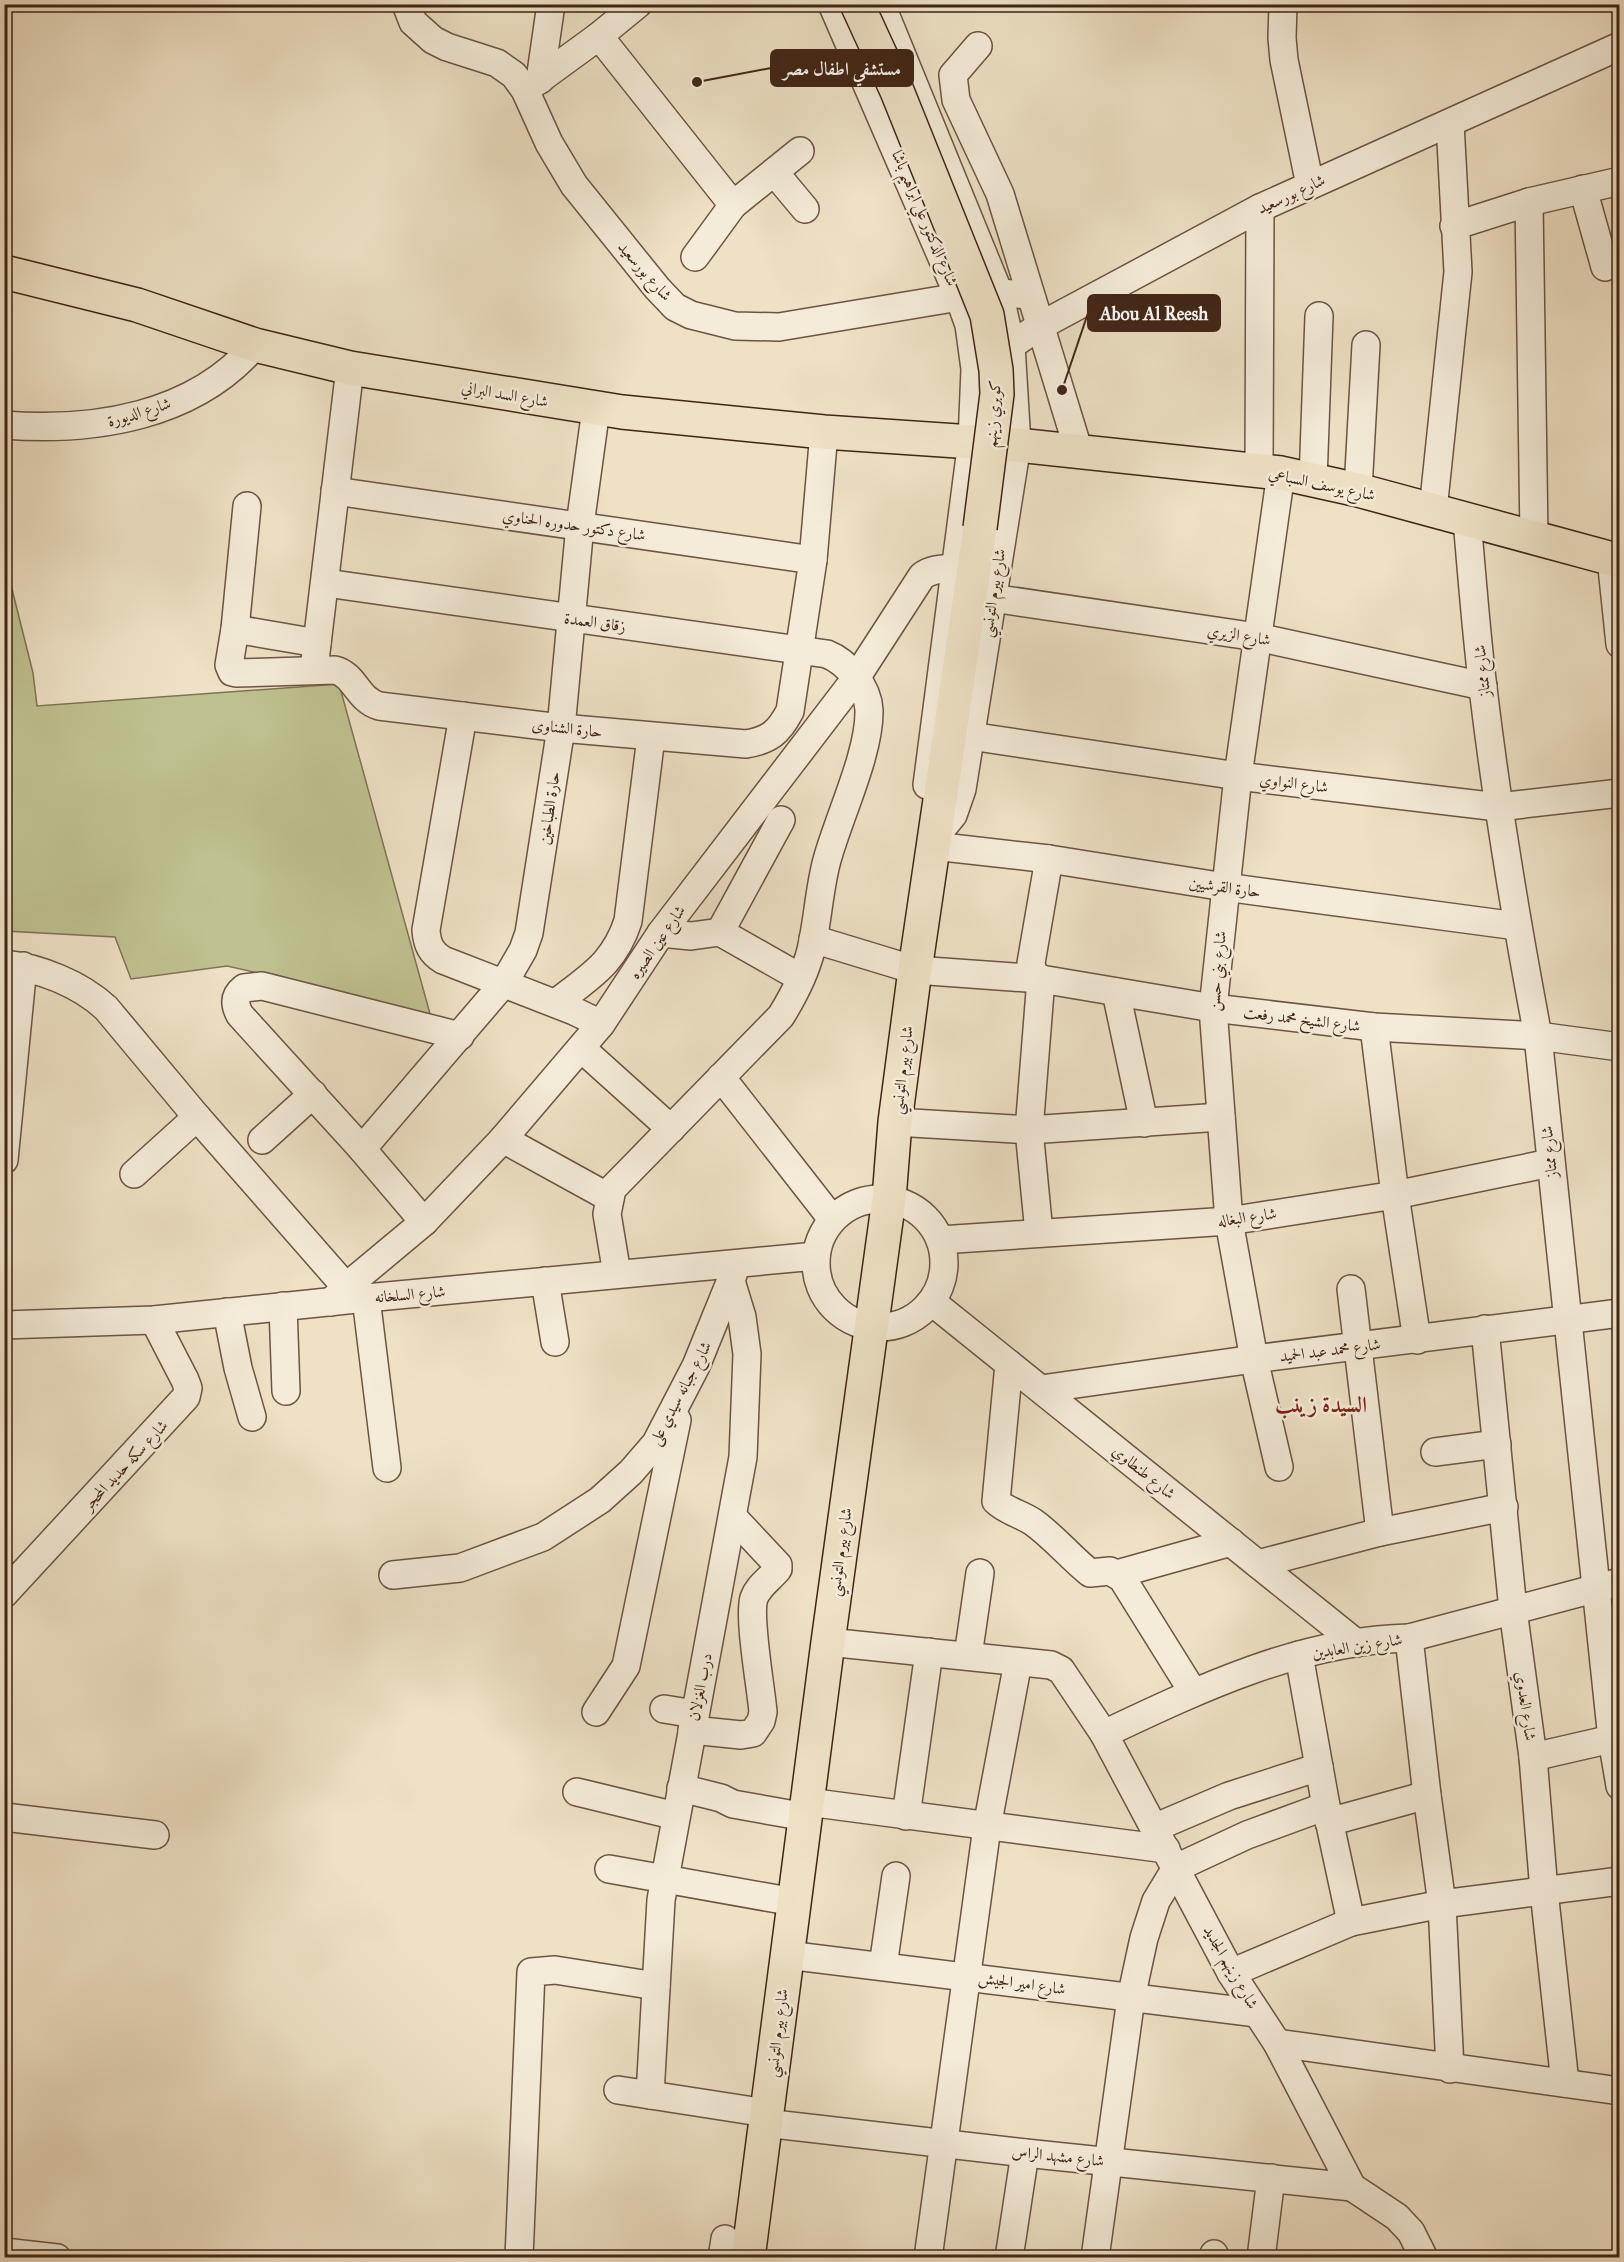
<svg xmlns="http://www.w3.org/2000/svg" width="1624" height="2262" font-family="'IM FELL Great Primer',Amiri,serif">
<style>
.green{fill:#bfc190;stroke:#7f7353;stroke-width:1.5}
.lines{fill:none;stroke-linecap:round;stroke-linejoin:round}
.minor-casing{stroke:#6b5442;stroke-width:30}
.major-casing{stroke:#3f2516;stroke-width:36}
.minor{stroke:#f4ecd9;stroke-width:27}
.major{stroke:#eee1c5;stroke-width:33}
.major-bridge-casing{stroke:#3f2516;stroke-width:36;stroke-linecap:butt}
.major-bridge{stroke:#eee1c5;stroke-width:33}
.labels{text-anchor:middle;dominant-baseline:central;stroke-width:5;stroke-linejoin:round;paint-order:stroke}
.street-label{font-size:16px;fill:#3f2516;stroke:#f4ecd9}
.district-label{font-size:22px;font-weight:bold;fill:#7a1f14;stroke:#f4ecd9}
.leader{fill:none;stroke:#3f2516;stroke-width:2}
.callout-dot{fill:#3f2516;stroke:#f4ecd9;stroke-width:2}
.callout{fill:#3f2516;stroke:#3f2516;stroke-width:2}
.callout-label{font-size:18px;text-anchor:middle;font-weight:bold;fill:#fff}
</style>
<rect width="100%" height="100%" fill="#eee1c5"/>
<filter id="stains"><feTurbulence type="fractalNoise" baseFrequency=".00333" numOctaves="4"/><feColorMatrix values="0 0 0 0 .2 0 0 0 0 .09 0 0 0 0 .02 0 0 0 .5 -.17"/></filter>
<radialGradient id="worn" r=".72"><stop offset=".6" stop-color="#630" stop-opacity="0"/><stop offset="1" stop-color="#630" stop-opacity=".3"/></radialGradient>
<path class="green" d="M4,557L33,673L37,706L339,684L432,1021L320,987L227,966L131,979L115,937L5,931Z"/>
<g class="lines">
<defs>
<g id="minor">
<path d="M406,4L413,22L433,40L447,47L497,63L514,75L525,90L549,143L574,185L657,288L675,307L691,315L735,326L779,327L959,297L999,293L1030,295"/>
<path d="M832,4L959,297L969,325L975,369L972,441L927,785"/>
<path d="M881,4L999,293L1011,345L1017,445L962,789L953,815L935,837"/>
<path d="M1283,4L1282,38L1284,60L1310,185"/>
<path d="M599,36L733,205"/>
<path d="M978,46L953,75L956,100L1000,194L1079,452"/>
<path d="M540,80L551,4"/>
<path d="M525,90L599,36L638,4"/>
<path d="M775,173L805,209"/>
<path d="M1583,189L1605,267"/>
<path d="M1529,202L1534,537"/>
<path d="M1454,226L1529,202L1620,181"/>
<path d="M695,257L733,205L800,151"/>
<path d="M998,354L1040,326L1260,208L1620,46"/>
<path d="M4,425C93,432 194,417 255,345"/>
<path d="M1259,470L1260,208"/>
<path d="M1313,480L1319,316"/>
<path d="M1358,490L1366,345"/>
<path d="M335,491L813,560"/>
<path d="M247,506L235,629L229,665L232,672L236,673L335,670C355,675 357,699 379,706L561,728L746,744C770,740 779,732 790,711L813,560L824,432"/>
<path d="M1433,510L1458,272L1450,123"/>
<path d="M1467,520C1472,576 1476,632 1483,688C1497,805 1516,920 1538,1036L1612,1739L1620,1786"/>
<path d="M1611,558L1620,644"/>
<path d="M326,583L827,654C847,662 868,687 869,710C870,753 839,816 827,860C819,889 818,920 811,950C805,974 794,995 781,1016L612,1189L607,1214L617,1274"/>
<path d="M992,598L1257,637L1483,686"/>
<path d="M235,629L317,643"/>
<path d="M314,669L350,368"/>
<path d="M463,716L426,930C427,944 431,953 443,960L574,1011L601,1024"/>
<path d="M970,736L1238,776L1498,807L1620,793"/>
<path d="M934,846L1049,859L1225,887L1517,926"/>
<path d="M720,932L781,820"/>
<path d="M661,933L691,936L720,932L801,978"/>
<path d="M813,939L915,970L1041,979L1213,1008L1374,1027L1538,1036L1620,1047"/>
<path d="M4,964C40,968 80,984 106,1008L197,1117L346,1287"/>
<path d="M1116,992L1144,1123"/>
<path d="M556,1003C590,976 614,964 628,921L651,737"/>
<path d="M1374,1027L1395,1195L1417,1340"/>
<path d="M581,1048L671,1129"/>
<path d="M721,1077L832,1219"/>
<path d="M895,1122L1029,1130L1221,1117"/>
<path d="M503,1139L610,1198"/>
<path d="M262,1140L313,1094"/>
<path d="M362,1149L504,983L523,950L529,933L561,728L580,525L596,409"/>
<path d="M4,1160L23,966"/>
<path d="M134,1174L197,1117"/>
<circle cx="880" cy="1263" r="64"/>
<path d="M424,1222L362,1149L240,1015C234,1004 234,996 244,988L262,986L460,1036"/>
<path d="M1039,1233L1029,1130L1041,979L1033,973L1031,963L1049,859"/>
<path d="M940,1240L1229,1221L1395,1195L1550,1163"/>
<path d="M545,1281L555,1342"/>
<path d="M1351,1289L1380,1532"/>
<path d="M366,1298L387,1468"/>
<path d="M331,1302L346,1287L424,1222L503,1139L601,1024L661,933L856,678L922,576C932,568 945,569 957,568"/>
<path d="M932,1302L1356,1643"/>
<path d="M283,1306L286,1391"/>
<path d="M227,1312L238,1368L252,1417"/>
<path d="M4,1325L154,1320L366,1298L816,1256"/>
<path d="M1485,1329L1513,1610L1533,1757L1544,1891L1565,2083"/>
<path d="M1009,1364L996,1501C1006,1511 1021,1514 1033,1522C1054,1537 1070,1557 1090,1573L1110,1571L1122,1578L1193,1692"/>
<path d="M1041,1389L1254,1359L1620,1313"/>
<path d="M1435,1452L1497,1444"/>
<path d="M1279,1467L1254,1359L1229,1221L1213,1008L1238,776L1281,473"/>
<path d="M1258,1564L1380,1532L1504,1507"/>
<path d="M1117,1574L1231,1542"/>
<path d="M393,1575L460,1568L543,1537L600,1500L631,1472L656,1443L696,1366L733,1275"/>
<path d="M4,1594L186,1397L188,1388L185,1380L154,1320"/>
<path d="M1409,1638L1427,1795L1442,1904L1450,2069"/>
<path d="M828,1642L1051,1665L1061,1670L1104,1734L1231,1973L1277,2043L1352,2187L1397,2217L1411,2232L1424,2258"/>
<path d="M1299,1655L1326,1806L1351,1922"/>
<path d="M968,1656L980,1573"/>
<path d="M664,1709L695,1714"/>
<path d="M596,1712L626,1666L677,1420"/>
<path d="M692,1730L741,1735L753,1733L761,1721L763,1712C761,1688 748,1617 754,1598C759,1585 770,1579 778,1569V1565L733,1517"/>
<path d="M1104,1734C1199,1689 1302,1640 1409,1638L1620,1582"/>
<path d="M1533,1757L1620,1737"/>
<path d="M681,1788L721,1798L733,1804L806,1817"/>
<path d="M577,1792L676,1816"/>
<path d="M808,1802L1166,1849"/>
<path d="M906,1816L929,1652"/>
<path d="M4,1817L155,1835"/>
<path d="M1329,1822L1427,1795"/>
<path d="M1154,1828L1229,1796L1319,1767"/>
<path d="M609,1869L794,1902"/>
<path d="M787,1955L1257,2013"/>
<path d="M883,1966L896,1876"/>
<path d="M1231,1973L1351,1922L1442,1904L1620,1881"/>
<path d="M1277,2043L1620,2091"/>
<path d="M618,2090L766,2113"/>
<path d="M650,2095L661,1900L743,1457L747,1354L742,1317L731,1281"/>
<path d="M765,2123L1025,2153L1352,2187"/>
<path d="M4,2252L57,2258"/>
<path d="M519,2258L531,1972L555,1970L656,1986"/>
<path d="M722,2258L725,2239"/>
<path d="M928,2258L987,1827L1018,1662"/>
<path d="M1009,2258L1025,2153"/>
<path d="M1095,2258L1131,1998L1144,1938L1156,1901L1176,1868L1247,1835L1326,1806"/>
<path d="M1214,2258V2254"/>
<path d="M1261,2258L1271,2178"/>
</g>
<g id="major">
<path d="M4,272L137,305L255,345L350,368L622,412L824,432L1017,445L1281,473L1358,490L1620,561"/>
<path d="M748,2258L828,1642L889,1199L895,1122L915,970L980,528"/>
</g>
</defs>
<use href="#minor" class="minor-casing"/>
<use href="#major" class="major-casing"/>
<use href="#minor" class="minor"/>
<use href="#major" class="major"/>
<defs>
<path id="major-bridge" d="M857,4L897,91L987,315L996,370L997,394L980,528"/>
</defs>
<use href="#major-bridge" class="major-bridge-casing"/>
<use href="#major-bridge" class="major-bridge"/>
</g>
<g class="labels">
<g class="street-label">
<text transform="translate(1291 194) rotate(-25)">شارع بورسعيد</text>
<text transform="translate(925 218) rotate(67)">شارع الدكتور علي ابراهيم باشا</text>
<text transform="translate(645 271) rotate(49)">شارع بورسعيد</text>
<text transform="translate(505 394) rotate(10)">شارع السد البراني</text>
<text transform="translate(139 412) rotate(-17)">شارع الديورة</text>
<text transform="translate(993 414) rotate(-86)">كوبري زينهم</text>
<text transform="translate(1322 484) rotate(12)">شارع يوسف السباعي</text>
<text transform="translate(574 525) rotate(8)">شارع دكتور حدوره الحناوي</text>
<text transform="translate(993 593) rotate(-81)">شارع بيرم التونسي</text>
<text transform="translate(595 622) rotate(8)">زقاق العمدة</text>
<text transform="translate(1239 635) rotate(9)">شارع الزيري</text>
<text transform="translate(1482 671) rotate(-96)">شارع ممتاز</text>
<text transform="translate(567 728) rotate(6)">حارة الشناوى</text>
<text transform="translate(1294 783) rotate(7)">شارع النواوي</text>
<text transform="translate(549 808) rotate(-82)">حارة الطباخين</text>
<text transform="translate(1225 887) rotate(8)">حارة القرشيين</text>
<text transform="translate(657 942) rotate(-55)">شارع عين الصيره</text>
<text transform="translate(1217 971) rotate(-85)">شارع بني حسن</text>
<text transform="translate(1302 1019) rotate(7)">شارع الشيخ محمد رفعت</text>
<text transform="translate(902 1070) rotate(-83)">شارع بيرم التونسي</text>
<text transform="translate(1549 1152) rotate(-96)">شارع ممتاز</text>
<text transform="translate(1247 1217) rotate(-8)">شارع البغاله</text>
<text transform="translate(410 1294) rotate(-5)">شارع السلخانه</text>
<text transform="translate(1330 1350) rotate(-7)">شارع محمد عبد الحميد</text>
<text transform="translate(680 1393) rotate(-62)">شارع جبانه سيدي على</text>
<text transform="translate(125 1465) rotate(-47)">شارع سكه حديد المحجر</text>
<text transform="translate(1144 1472) rotate(39)">شارع طنطاوي</text>
<text transform="translate(840 1552) rotate(-82)">شارع بيرم التونسي</text>
<text transform="translate(1357 1646) rotate(-9)">شارع زين العابدين</text>
<text transform="translate(700 1687) rotate(-79)">درب الغزلان</text>
<text transform="translate(1526 1706) rotate(82)">شارع العدوي</text>
<text transform="translate(1231 1967) rotate(60)">شارع زينهم الجديد</text>
<text transform="translate(1022 1983) rotate(8)">شارع امير الجيش</text>
<text transform="translate(777 2033) rotate(-83)">شارع بيرم التونسي</text>
<text transform="translate(1058 2156) rotate(6)">شارع مشهد الراس</text>
</g>
<g class="district-label">
<text x="1321" y="1404">السيدة زينب</text>
</g>
</g>
<path class="leader" d="M697 82L771 68M1062 390L1088 313"/>
<g class="callout-dot">
<circle cx="697" cy="82" r="6"/>
<circle cx="1062" cy="390" r="6"/>
</g>
<g class="callout">
<rect x="771" y="50" width="142" height="36" rx="6"/>
<rect x="1088" y="295" width="132" height="36" rx="6"/>
</g>
<g class="callout-label">
<text x="842" y="75">مستشفي اطفال مصر</text>
<text x="1154" y="320">Abou Al Reesh</text>
</g>
<rect width="1624" height="2262" fill="none" stroke="#eee1c5" stroke-width="24"/>
<rect x="6" y="6" width="1612" height="2250" fill="none" stroke="#3f2516" stroke-width="3"/>
<rect x="12" y="12" width="1600" height="2238" fill="none" stroke="#3f2516" stroke-width="1.5"/>
<rect width="100%" height="100%" filter="url(#stains)"/>
<rect width="100%" height="100%" fill="url(#worn)"/>
</svg>
